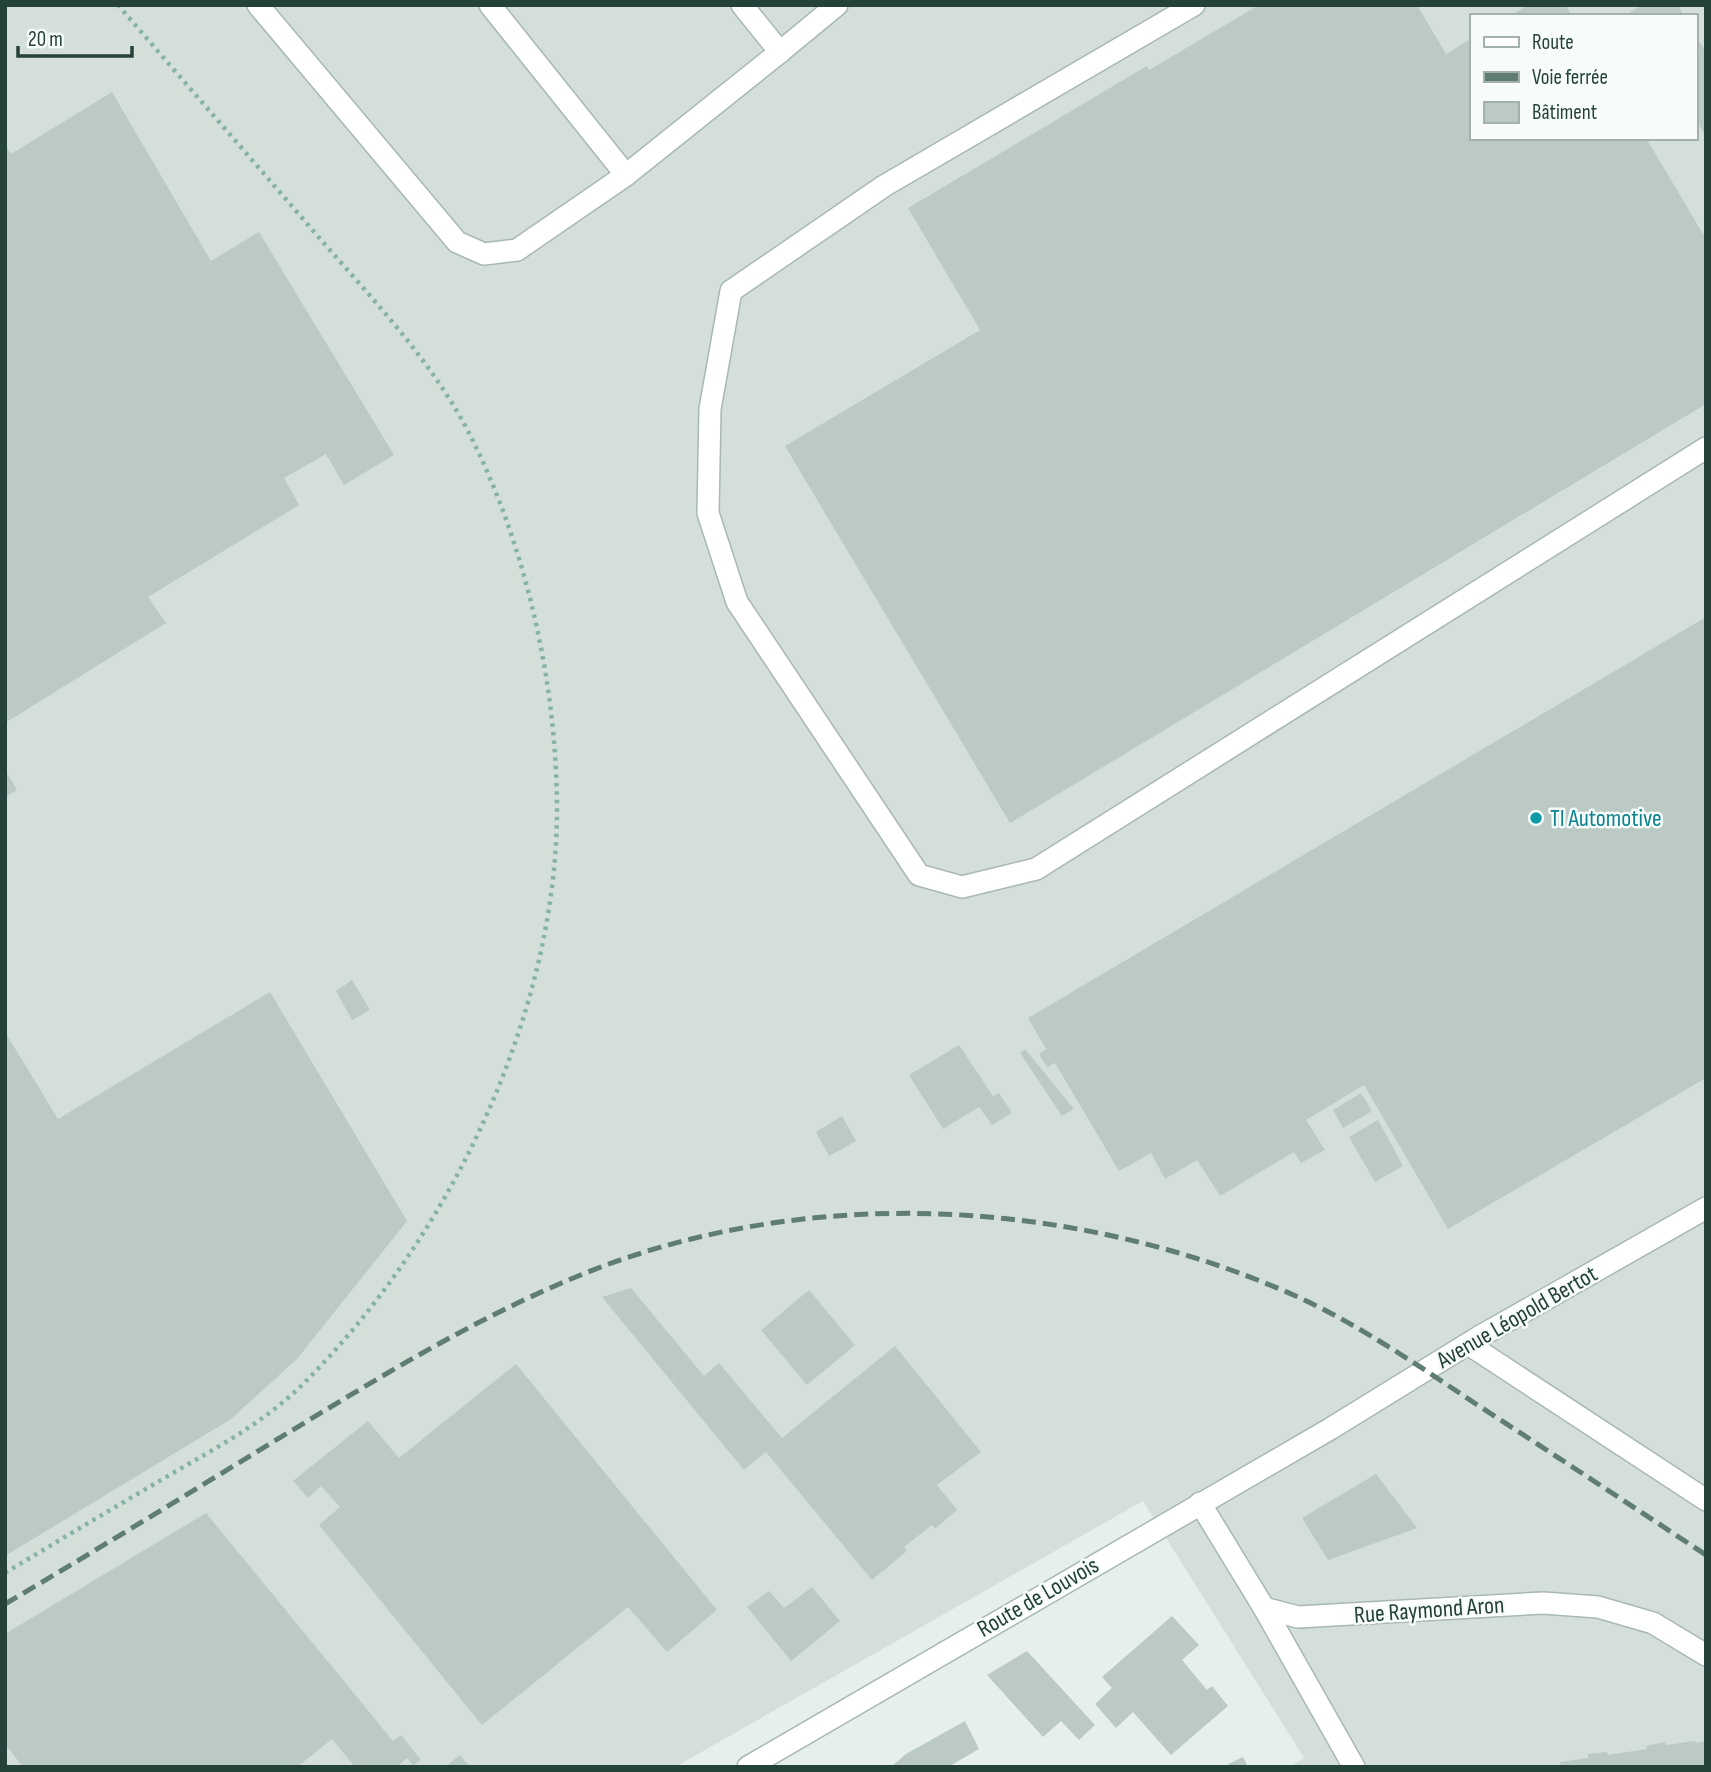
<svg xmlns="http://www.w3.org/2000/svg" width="1711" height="1772" font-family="'Sofia Sans Condensed',sans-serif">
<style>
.built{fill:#d4dfda;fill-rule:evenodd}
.building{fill:#bbcac4}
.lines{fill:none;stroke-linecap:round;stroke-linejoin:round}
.minor-casing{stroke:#a8b8b2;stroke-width:24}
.path{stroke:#86b3a5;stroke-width:4.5;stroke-dasharray:3.5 5;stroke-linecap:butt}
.minor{stroke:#fff;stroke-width:21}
.rail{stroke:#5f7d75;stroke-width:5;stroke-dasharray:14 7;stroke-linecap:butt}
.culture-dot{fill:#0f9aa8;stroke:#f7fbf9;stroke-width:2.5}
.labels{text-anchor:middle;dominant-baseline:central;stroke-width:5;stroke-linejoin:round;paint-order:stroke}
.culture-label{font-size:24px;fill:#0d838f;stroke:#f7fbf9;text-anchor:start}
.street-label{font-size:24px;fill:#24423a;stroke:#f7fbf9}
</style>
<rect width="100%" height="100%" fill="#e6efeb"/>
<path class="built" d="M5,5H1706V1767H1289L1304,1758L1143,1501L675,1767H5ZM1471,16H1695V138H1471Z"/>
<g class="building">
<path d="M1259,5H1417L1446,54L1471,39V138H1646L1706,239V404L1010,823L785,446L980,330L908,208L1147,66L1149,70Z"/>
<path d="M1528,5H1566L1572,16H1510Z"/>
<path d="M1642,5H1678L1684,16H1631L1629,13Z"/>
<path d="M1695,35L1706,52V136L1695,119Z"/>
<path d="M112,92L211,261L259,232L394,455L344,485L326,454L284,478L299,505L148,597L166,623L5,723V145L11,154Z"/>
<path d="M1706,617V1078L1448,1229L1364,1085L1306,1120L1325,1150L1301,1163L1294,1152L1220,1196L1197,1160L1165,1179L1151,1153L1119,1171L1055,1063L1047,1067L1039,1054L1046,1049L1028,1018Z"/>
<path d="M5,770L17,790L5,797Z"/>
<path d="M352,980L370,1010L352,1020L336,991Z"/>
<path d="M270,992L407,1221L297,1359L231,1419L5,1556V1032L58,1119Z"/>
<path d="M959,1045L993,1096L999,1093L1012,1113L992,1125L979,1107L943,1129L909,1075Z"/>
<path d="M1025,1049L1074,1109L1062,1116L1020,1053Z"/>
<path d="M1361,1093L1372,1111L1343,1128L1333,1110Z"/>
<path d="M842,1116L856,1141L829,1156L816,1132Z"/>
<path d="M1378,1120L1403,1166L1375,1182L1349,1137Z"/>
<path d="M631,1288L704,1376L719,1363L782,1438L895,1346L981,1452L937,1485L957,1510L935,1529L932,1525L904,1547L907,1551L872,1580L766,1452L744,1470L602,1297Z"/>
<path d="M809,1290L855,1345L807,1385L761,1330Z"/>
<path d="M516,1364L717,1610L667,1652L628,1607L482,1725L319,1525L340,1507L321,1486L308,1498L293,1481L368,1421L399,1458Z"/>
<path d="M1376,1474L1417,1528L1328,1560L1302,1518Z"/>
<path d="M206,1513L393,1741L401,1735L421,1760L413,1766L407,1758L397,1767H355L332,1739L297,1767H23L5,1744V1634Z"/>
<path d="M812,1587L840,1621L791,1661L747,1607L769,1591L784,1608Z"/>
<path d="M1172,1616L1199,1645L1182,1660L1207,1690L1212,1686L1228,1706L1171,1755L1133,1712L1116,1728L1095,1704L1112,1688L1102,1677Z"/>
<path d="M1027,1651L1095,1725L1079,1740L1061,1721L1043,1737L987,1675Z"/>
<path d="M965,1721L979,1749L948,1767H891L906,1754Z"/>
<path d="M1695,1741L1696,1743L1706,1741V1767H1561L1560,1762L1588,1758V1754L1607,1752L1608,1755L1647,1749L1646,1746L1665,1742L1666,1745Z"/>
<path d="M460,1755L470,1767H445Z"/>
<path d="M1243,1757L1248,1767H1229L1228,1764Z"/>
</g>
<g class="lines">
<defs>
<g id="minor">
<path d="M258,5L457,242L484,254L517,250L626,175"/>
<path d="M490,5L626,175L780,52"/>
<path d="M742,5L780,52L837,5"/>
<path d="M1194,5L884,186L731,291L710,409L708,513L737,602L919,875L962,887L1036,869L1706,448"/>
<path d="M1468,1344L1706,1500"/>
<path d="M1200,1503L1264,1608L1298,1617L1543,1603L1598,1607L1653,1623L1706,1655"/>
<path d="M1264,1608L1354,1767"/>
<path d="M748,1767L1330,1429L1479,1337L1706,1208"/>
</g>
</defs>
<use href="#minor" class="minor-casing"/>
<path class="path" d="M5,1573C61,1539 117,1506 173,1473C218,1447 264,1422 301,1386C447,1242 556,1018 557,811C557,688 528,554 474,443C438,368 376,303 322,241C254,162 186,84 118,5"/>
<use href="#minor" class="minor"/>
<path class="rail" d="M5,1604C114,1540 221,1473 329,1408C418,1354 508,1302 606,1265C827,1184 1084,1201 1298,1297C1361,1326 1419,1366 1476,1404C1553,1454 1629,1504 1706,1555"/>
</g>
<circle class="culture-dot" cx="1536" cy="818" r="7"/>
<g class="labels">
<g class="culture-label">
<text x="1550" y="818">TI Automotive</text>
</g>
<g class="street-label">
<text transform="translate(1517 1317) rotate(-30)">Avenue Léopold Bertot</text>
<text transform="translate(1038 1597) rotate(-30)">Route de Louvois</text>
<text transform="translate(1429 1610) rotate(-4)">Rue Raymond Aron</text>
</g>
</g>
<rect width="1711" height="1772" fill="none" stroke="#24423a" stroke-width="14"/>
<rect x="1470" y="14" width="228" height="126" fill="#f7fbf9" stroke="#a3b1ad" stroke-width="2"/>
<rect x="1484" y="37" width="35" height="10" fill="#ffffff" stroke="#a3b1ad" stroke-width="2"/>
<text x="1532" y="49" font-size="21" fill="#24423a">Route</text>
<rect x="1484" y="72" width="35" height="10" fill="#5f7d75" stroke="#a3b1ad" stroke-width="2"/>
<text x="1532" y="84" font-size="21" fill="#24423a">Voie ferrée</text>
<rect x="1484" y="102" width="35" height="21" fill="#bbcac4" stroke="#a3b1ad" stroke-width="2"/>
<text x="1532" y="119" font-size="21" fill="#24423a">Bâtiment</text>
<path d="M18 46v10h114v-10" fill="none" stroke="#24423a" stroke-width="3.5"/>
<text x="28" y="46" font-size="21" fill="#24423a" stroke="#f7fbf9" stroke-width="5" paint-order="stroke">20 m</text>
</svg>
